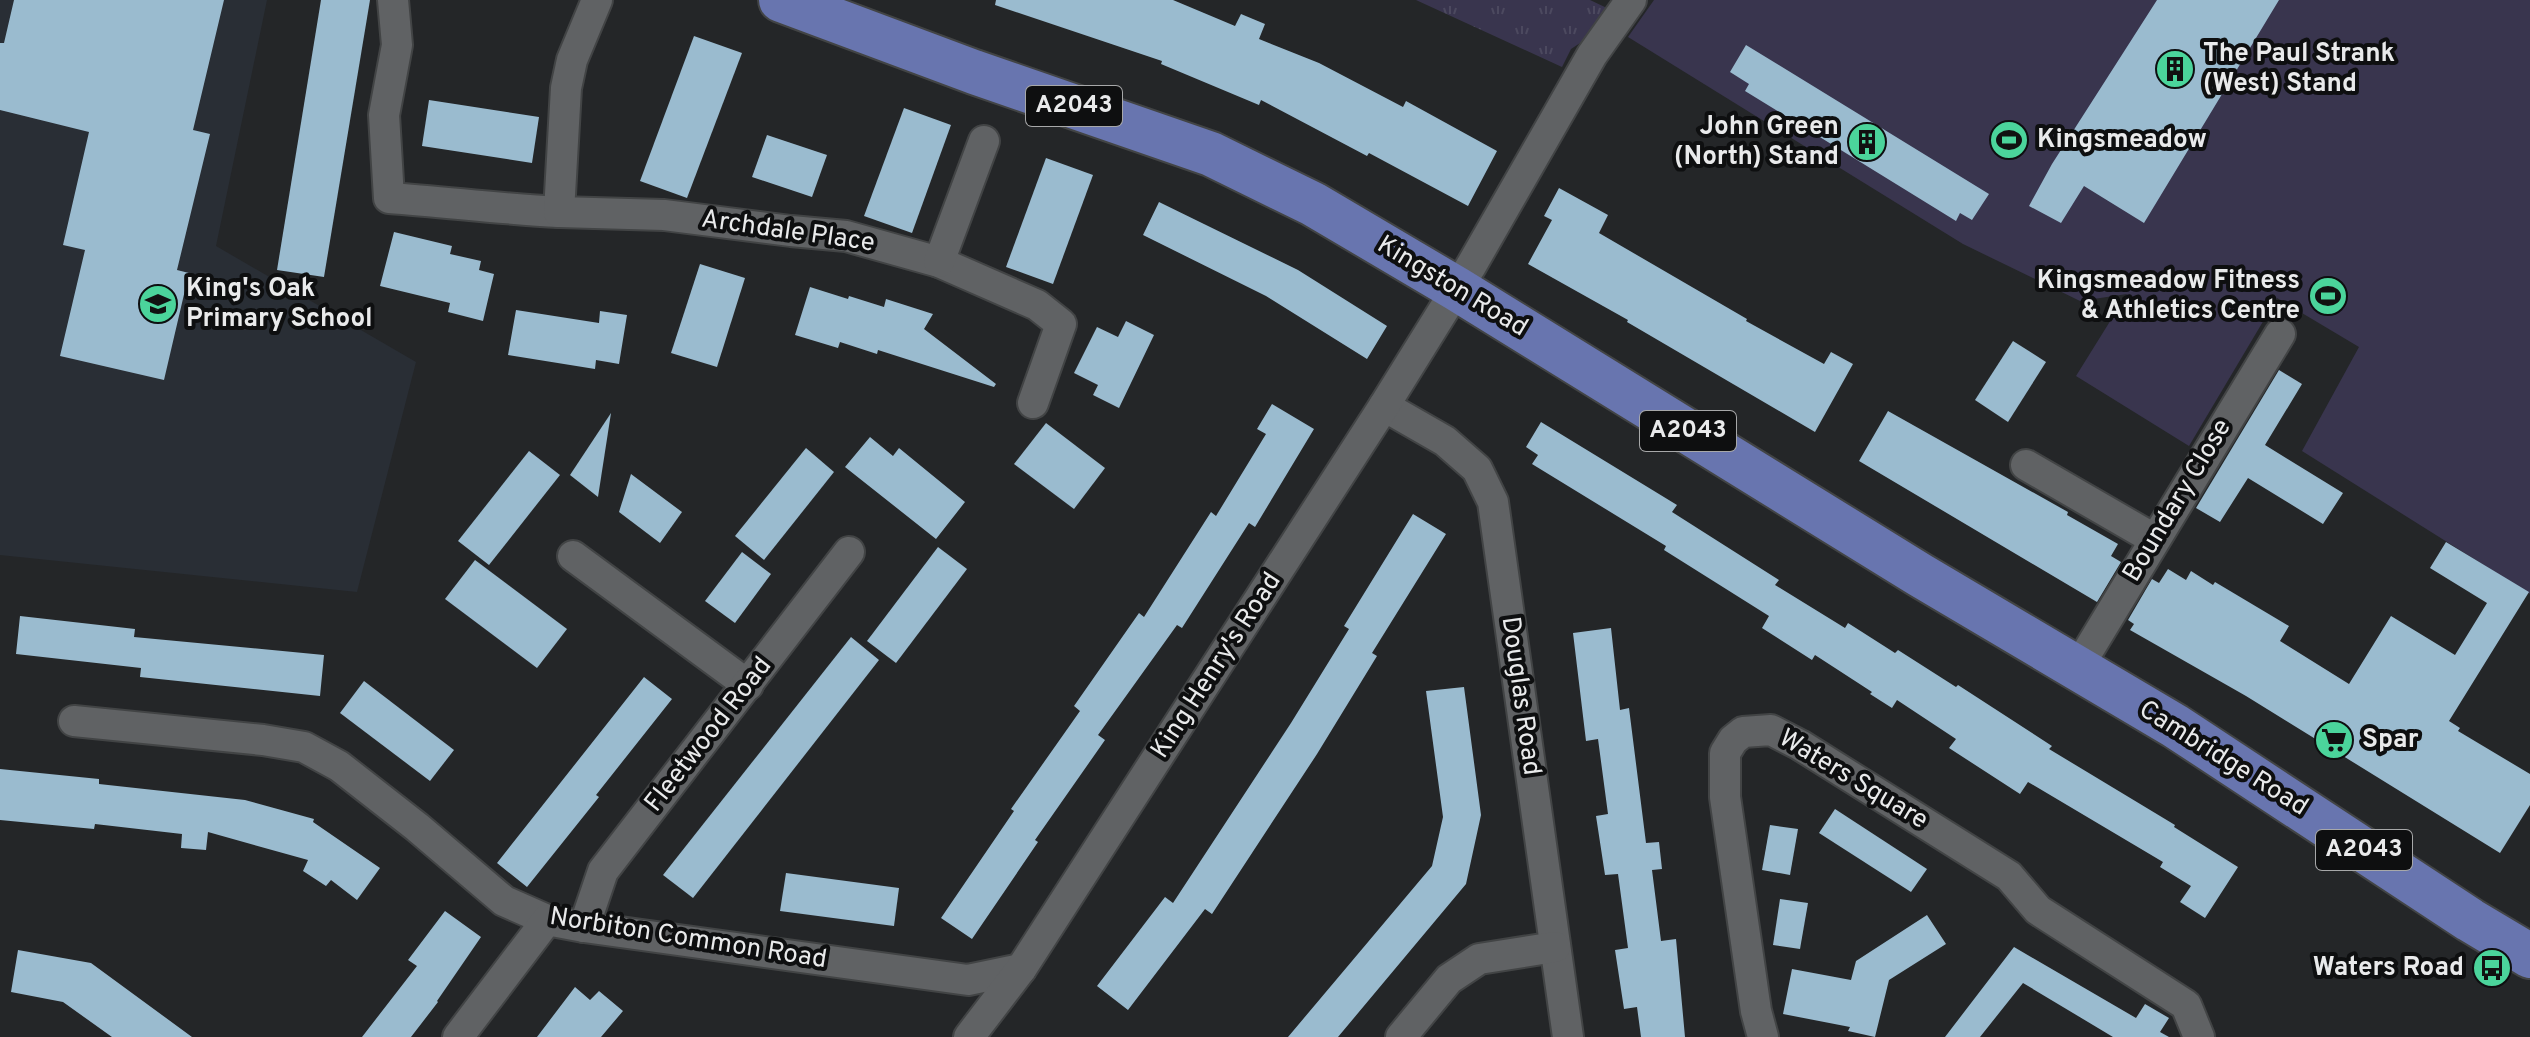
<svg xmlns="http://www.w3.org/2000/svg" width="2530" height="1037" font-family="Overpass,sans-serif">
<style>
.built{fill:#292e35}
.park{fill:url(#park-tufts)}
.pitch{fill:#39354e}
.building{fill:#9abbcf}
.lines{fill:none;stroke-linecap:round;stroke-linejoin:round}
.street-casing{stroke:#424445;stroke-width:34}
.primary-casing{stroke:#424445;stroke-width:48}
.street{stroke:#606264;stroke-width:30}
.primary{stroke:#6875af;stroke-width:44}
.labels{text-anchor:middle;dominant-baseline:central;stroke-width:8;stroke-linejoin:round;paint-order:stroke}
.shield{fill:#0e0f10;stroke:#a7a8a9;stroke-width:2}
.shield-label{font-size:24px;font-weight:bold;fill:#e9eaeb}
.poi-label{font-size:26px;font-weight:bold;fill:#e9eaeb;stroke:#0e0f10;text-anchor:start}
.street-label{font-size:26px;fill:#e9eaeb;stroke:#0e0f10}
</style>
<defs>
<pattern id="park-tufts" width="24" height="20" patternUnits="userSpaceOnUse" patternTransform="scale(2)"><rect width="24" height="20" fill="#39354e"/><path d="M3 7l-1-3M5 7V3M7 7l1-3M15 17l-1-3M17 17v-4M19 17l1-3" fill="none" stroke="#4c495f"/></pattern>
</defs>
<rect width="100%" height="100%" fill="#242628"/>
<path class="built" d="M0,0H267L216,246L416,362L357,592L0,555Z"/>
<path class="park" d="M1416,0H1590L1611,10L1592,35L1571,49L1562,67Z"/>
<path class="pitch" d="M1654,0H2530V594L2302,451L2359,347L2277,298L2189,446L2076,376L2127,294L2080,301L1963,244L1628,37Z"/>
<g class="building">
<path d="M14,0H224L193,130L210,134L177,270L189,273L164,380L60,356L85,250L63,245L89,132L0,110V43H4Z"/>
<path d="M321,0H370L324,277L277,270Z"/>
<path d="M996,0H1173L1235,26L1241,14L1265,24L1259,39L1319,63L1403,107L1406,101L1497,151L1468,206L1369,153L1367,156L1261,100L1259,105L1161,64L1162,61L995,5Z"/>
<path d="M2157,0H2279L2144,223L2084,186L2061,223L2029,206L2052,164Z"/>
<path d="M694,36L742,53L687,198L640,181Z"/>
<path d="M1746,45L1989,194L1972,220L1960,213L1956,221L1745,91L1749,84L1730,72Z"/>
<path d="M429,100L539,117L532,163L422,146Z"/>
<path d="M904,108L951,125L912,233L864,216Z"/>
<path d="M767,135L827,155L812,197L752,177Z"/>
<path d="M1046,158L1093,175L1053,284L1006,267Z"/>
<path d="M1559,188L1608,215L1599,233L1747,319L1746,321L1824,364L1831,352L1853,364L1815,432L1627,322L1628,320L1528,264L1552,220L1544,216Z"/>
<path d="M1159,202L1298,270L1387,326L1367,359L1266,296L1143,235Z"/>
<path d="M394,232L452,246L450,254L481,261L479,270L494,274L483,321L448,312L450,303L380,286Z"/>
<path d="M700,264L745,278L717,367L671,353Z"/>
<path d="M810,287L848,299L849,296L884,307L886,299L933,314L924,329L996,384L994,387L878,350L877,354L840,342L838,348L795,335Z"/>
<path d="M516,310L599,323L600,311L627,315L619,364L596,360L595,369L508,355Z"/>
<path d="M1126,321L1154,335L1119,408L1093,395L1098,385L1074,373L1097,327L1118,337Z"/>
<path d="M2013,341L2046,362L2008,422L1975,400Z"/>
<path d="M2279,370L2302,384L2265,445L2343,493L2323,524L2248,478L2220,522L2196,508Z"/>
<path d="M1272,404L1314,429L1255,527L1249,523L1182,628L1177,625L1098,735L1105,740L1035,840L1038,842L972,939L941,918L1014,811L1011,809L1080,711L1074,706L1139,613L1144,617L1211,512L1216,516L1266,434L1257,429Z"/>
<path d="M1888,411L2068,512L2067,515L2118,544L2111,556L2121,562L2097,602L1859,461Z"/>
<path d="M611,413L598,497L570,475Z"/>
<path d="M1541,422L1677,505L1672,512L1779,580L1775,585L1845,628L1848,623L1895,653L1898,650L1956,687L1958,685L2052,746L2049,749L2175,825L2174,827L2238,867L2205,918L2180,902L2191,886L2160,867L2163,862L2028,782L2020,794L1949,748L1956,739L1897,700L1892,708L1870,694L1872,692L1815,655L1812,660L1762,628L1769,616L1664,550L1666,546L1532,464L1538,455L1526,447Z"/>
<path d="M1046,423L1105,468L1074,509L1014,464Z"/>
<path d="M870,437L893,456L899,448L965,502L936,539L845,467Z"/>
<path d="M806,448L834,472L764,560L735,536Z"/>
<path d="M529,451L560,475L489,565L458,541Z"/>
<path d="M631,474L682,512L660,543L619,512Z"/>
<path d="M1413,514L1446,534L1372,653L1377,656L1317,754L1212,914L1205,909L1128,1010L1097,986L1165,897L1173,903L1291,723L1349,629L1344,626Z"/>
<path d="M2446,542L2529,592L2449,721L2460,728L2458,731L2530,774V805L2500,853L2246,696L2130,630L2134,624L2128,620L2152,579L2159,583L2168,569L2186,580L2191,571L2213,585L2215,582L2289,626L2280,641L2349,684L2391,616L2455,655L2487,603L2430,568Z"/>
<path d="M938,547L967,569L896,663L867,641Z"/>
<path d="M742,552L771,574L735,623L705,601Z"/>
<path d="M475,560L567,629L537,668L445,599Z"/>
<path d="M20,616L135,629L134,637L324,655L320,696L140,677L141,668L16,654Z"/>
<path d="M1611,628L1620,710L1629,708L1646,843L1659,842L1662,869L1652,870L1661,941L1676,939L1685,1037H1641L1637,1007L1624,1009L1615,950L1628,948L1618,874L1605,875L1596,816L1608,814L1598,739L1586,741L1573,633Z"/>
<path d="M851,637L879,660L693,898L663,875Z"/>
<path d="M644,677L672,699L596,795L599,797L527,887L497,863Z"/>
<path d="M364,681L454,750L430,781L340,713Z"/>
<path d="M1464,687L1481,815L1466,884L1338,1037H1288L1432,866L1443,817L1426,691Z"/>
<path d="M0,769L99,779V784L245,800L314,819L313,822L380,868L357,900L331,880L326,886L303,871L308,860L208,832L206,850L181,848L182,834L95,824L94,829L0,820Z"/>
<path d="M1835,809L1927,869L1911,892L1819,833Z"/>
<path d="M1770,825L1798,829L1790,875L1762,870Z"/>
<path d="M786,873L899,888L894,926L780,911Z"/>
<path d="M1780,899L1808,903L1800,949L1773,945Z"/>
<path d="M445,911L481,937L437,1001L438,1002L411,1037H362L417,966L408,960Z"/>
<path d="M1927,915L1946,944L1889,980L1875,1037L1848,1031L1850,1027L1783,1014L1792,969L1851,980L1856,961Z"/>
<path d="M2014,947L2136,1018L2145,1004L2169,1018L2160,1032L2169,1037H2113L2023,983L1980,1037H1945Z"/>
<path d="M18,950L91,963L192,1037H112L63,1002L11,992Z"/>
<path d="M575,987L590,1000L599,991L623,1011L601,1037H537Z"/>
</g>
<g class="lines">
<defs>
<g id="street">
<path d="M393,0L397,45L384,115L389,198C446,202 502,209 559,212"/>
<path d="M597,0L572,60L566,88L559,212L664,215L791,231L846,236L939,262L1037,305L1061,324L1033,403"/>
<path d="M939,262L984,141"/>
<path d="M1384,406L1445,441L1477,469L1493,502L1568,1037"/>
<path d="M2026,465L2154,539"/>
<path d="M573,556L748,685"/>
<path d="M2077,669L2280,334"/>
<path d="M74,721L263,740L304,747L339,766L417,827L504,901L547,920L584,927L968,980L1021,969"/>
<path d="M584,927L603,871L849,552"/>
<path d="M458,1037L547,920"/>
<path d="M969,1037L1021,969L1384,406L1471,266L1592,55L1631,0"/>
<path d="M1401,1037L1449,979L1479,959L1555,947"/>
<path d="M1763,1037L1756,1011L1725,797V753L1733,740L1743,732L1771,730L1800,745L2009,876L2038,910L2186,1005L2199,1037"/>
</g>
<path id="primary" d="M781,0L974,72L1211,154L1313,204L1457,289L1920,575L2175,726L2470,920L2530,956"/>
</defs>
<use href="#street" class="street-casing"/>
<use href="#primary" class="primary-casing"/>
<use href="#street" class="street"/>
<use href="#primary" class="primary"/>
</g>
<defs>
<symbol id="building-disc" viewBox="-11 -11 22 22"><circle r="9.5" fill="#4bd49b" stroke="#0e0f10"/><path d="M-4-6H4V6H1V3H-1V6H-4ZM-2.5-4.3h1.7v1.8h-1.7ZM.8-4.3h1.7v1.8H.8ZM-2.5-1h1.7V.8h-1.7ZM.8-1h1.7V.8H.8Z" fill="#111"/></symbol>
<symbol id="stadium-disc" viewBox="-11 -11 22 22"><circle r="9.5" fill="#4bd49b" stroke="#0e0f10"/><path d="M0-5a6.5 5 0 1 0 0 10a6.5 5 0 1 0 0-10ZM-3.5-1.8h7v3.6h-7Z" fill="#111"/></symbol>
<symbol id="school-disc" viewBox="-11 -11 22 22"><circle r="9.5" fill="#4bd49b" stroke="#0e0f10"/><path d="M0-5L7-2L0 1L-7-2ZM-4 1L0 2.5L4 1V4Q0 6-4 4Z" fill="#111"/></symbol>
<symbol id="supermarket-disc" viewBox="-11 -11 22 22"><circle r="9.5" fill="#4bd49b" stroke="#0e0f10"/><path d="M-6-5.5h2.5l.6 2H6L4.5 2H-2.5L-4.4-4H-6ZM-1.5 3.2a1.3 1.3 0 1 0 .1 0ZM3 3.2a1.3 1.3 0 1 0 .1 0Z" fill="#111"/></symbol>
<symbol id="bus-disc" viewBox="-11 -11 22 22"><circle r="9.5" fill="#4bd49b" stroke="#0e0f10"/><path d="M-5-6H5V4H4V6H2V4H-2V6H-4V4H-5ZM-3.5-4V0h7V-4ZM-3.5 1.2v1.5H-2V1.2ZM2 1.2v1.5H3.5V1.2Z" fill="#111"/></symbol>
</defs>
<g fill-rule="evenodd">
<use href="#building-disc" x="2153" y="47" width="44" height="44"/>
<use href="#stadium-disc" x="1987" y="118" width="44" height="44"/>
<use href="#building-disc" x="1845" y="120" width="44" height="44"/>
<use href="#stadium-disc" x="2306" y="274" width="44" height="44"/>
<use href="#school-disc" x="136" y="282" width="44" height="44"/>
<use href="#supermarket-disc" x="2312" y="718" width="44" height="44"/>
<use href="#bus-disc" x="2470" y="946" width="44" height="44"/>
</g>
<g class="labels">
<g class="shield">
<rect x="1026" y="86" width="96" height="40" rx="6"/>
<rect x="1640" y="411" width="96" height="40" rx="6"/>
<rect x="2316" y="830" width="96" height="40" rx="6"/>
</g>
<g class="shield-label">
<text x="1074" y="106">A2043</text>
<text x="1688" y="431">A2043</text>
<text x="2364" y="850">A2043</text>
</g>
<g class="poi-label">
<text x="2203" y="54">The Paul Strank<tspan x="2203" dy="30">(West) Stand</tspan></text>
<text x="1839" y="127" text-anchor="end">John Green<tspan x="1839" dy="30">(North) Stand</tspan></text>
<text x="2037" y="140">Kingsmeadow</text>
<text x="2300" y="281" text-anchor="end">Kingsmeadow Fitness<tspan x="2300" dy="30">&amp; Athletics Centre</tspan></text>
<text x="186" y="289">King's Oak<tspan x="186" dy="30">Primary School</tspan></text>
<text x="2362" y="740">Spar</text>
<text x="2464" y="968" text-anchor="end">Waters Road</text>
</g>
<g class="street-label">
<text transform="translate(788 232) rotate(8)">Archdale Place</text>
<text transform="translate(1452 287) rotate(31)">Kingston Road</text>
<text transform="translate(2178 501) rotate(-59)">Boundary Close</text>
<text transform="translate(1217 666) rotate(-57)">King Henry's Road</text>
<text transform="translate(1520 696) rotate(82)">Douglas Road</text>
<text transform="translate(709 735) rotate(-52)">Fleetwood Road</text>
<text transform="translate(2223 759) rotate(32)">Cambridge Road</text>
<text transform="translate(1853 780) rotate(31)">Waters Square</text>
<text transform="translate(688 939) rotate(9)">Norbiton Common Road</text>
</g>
</g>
</svg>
